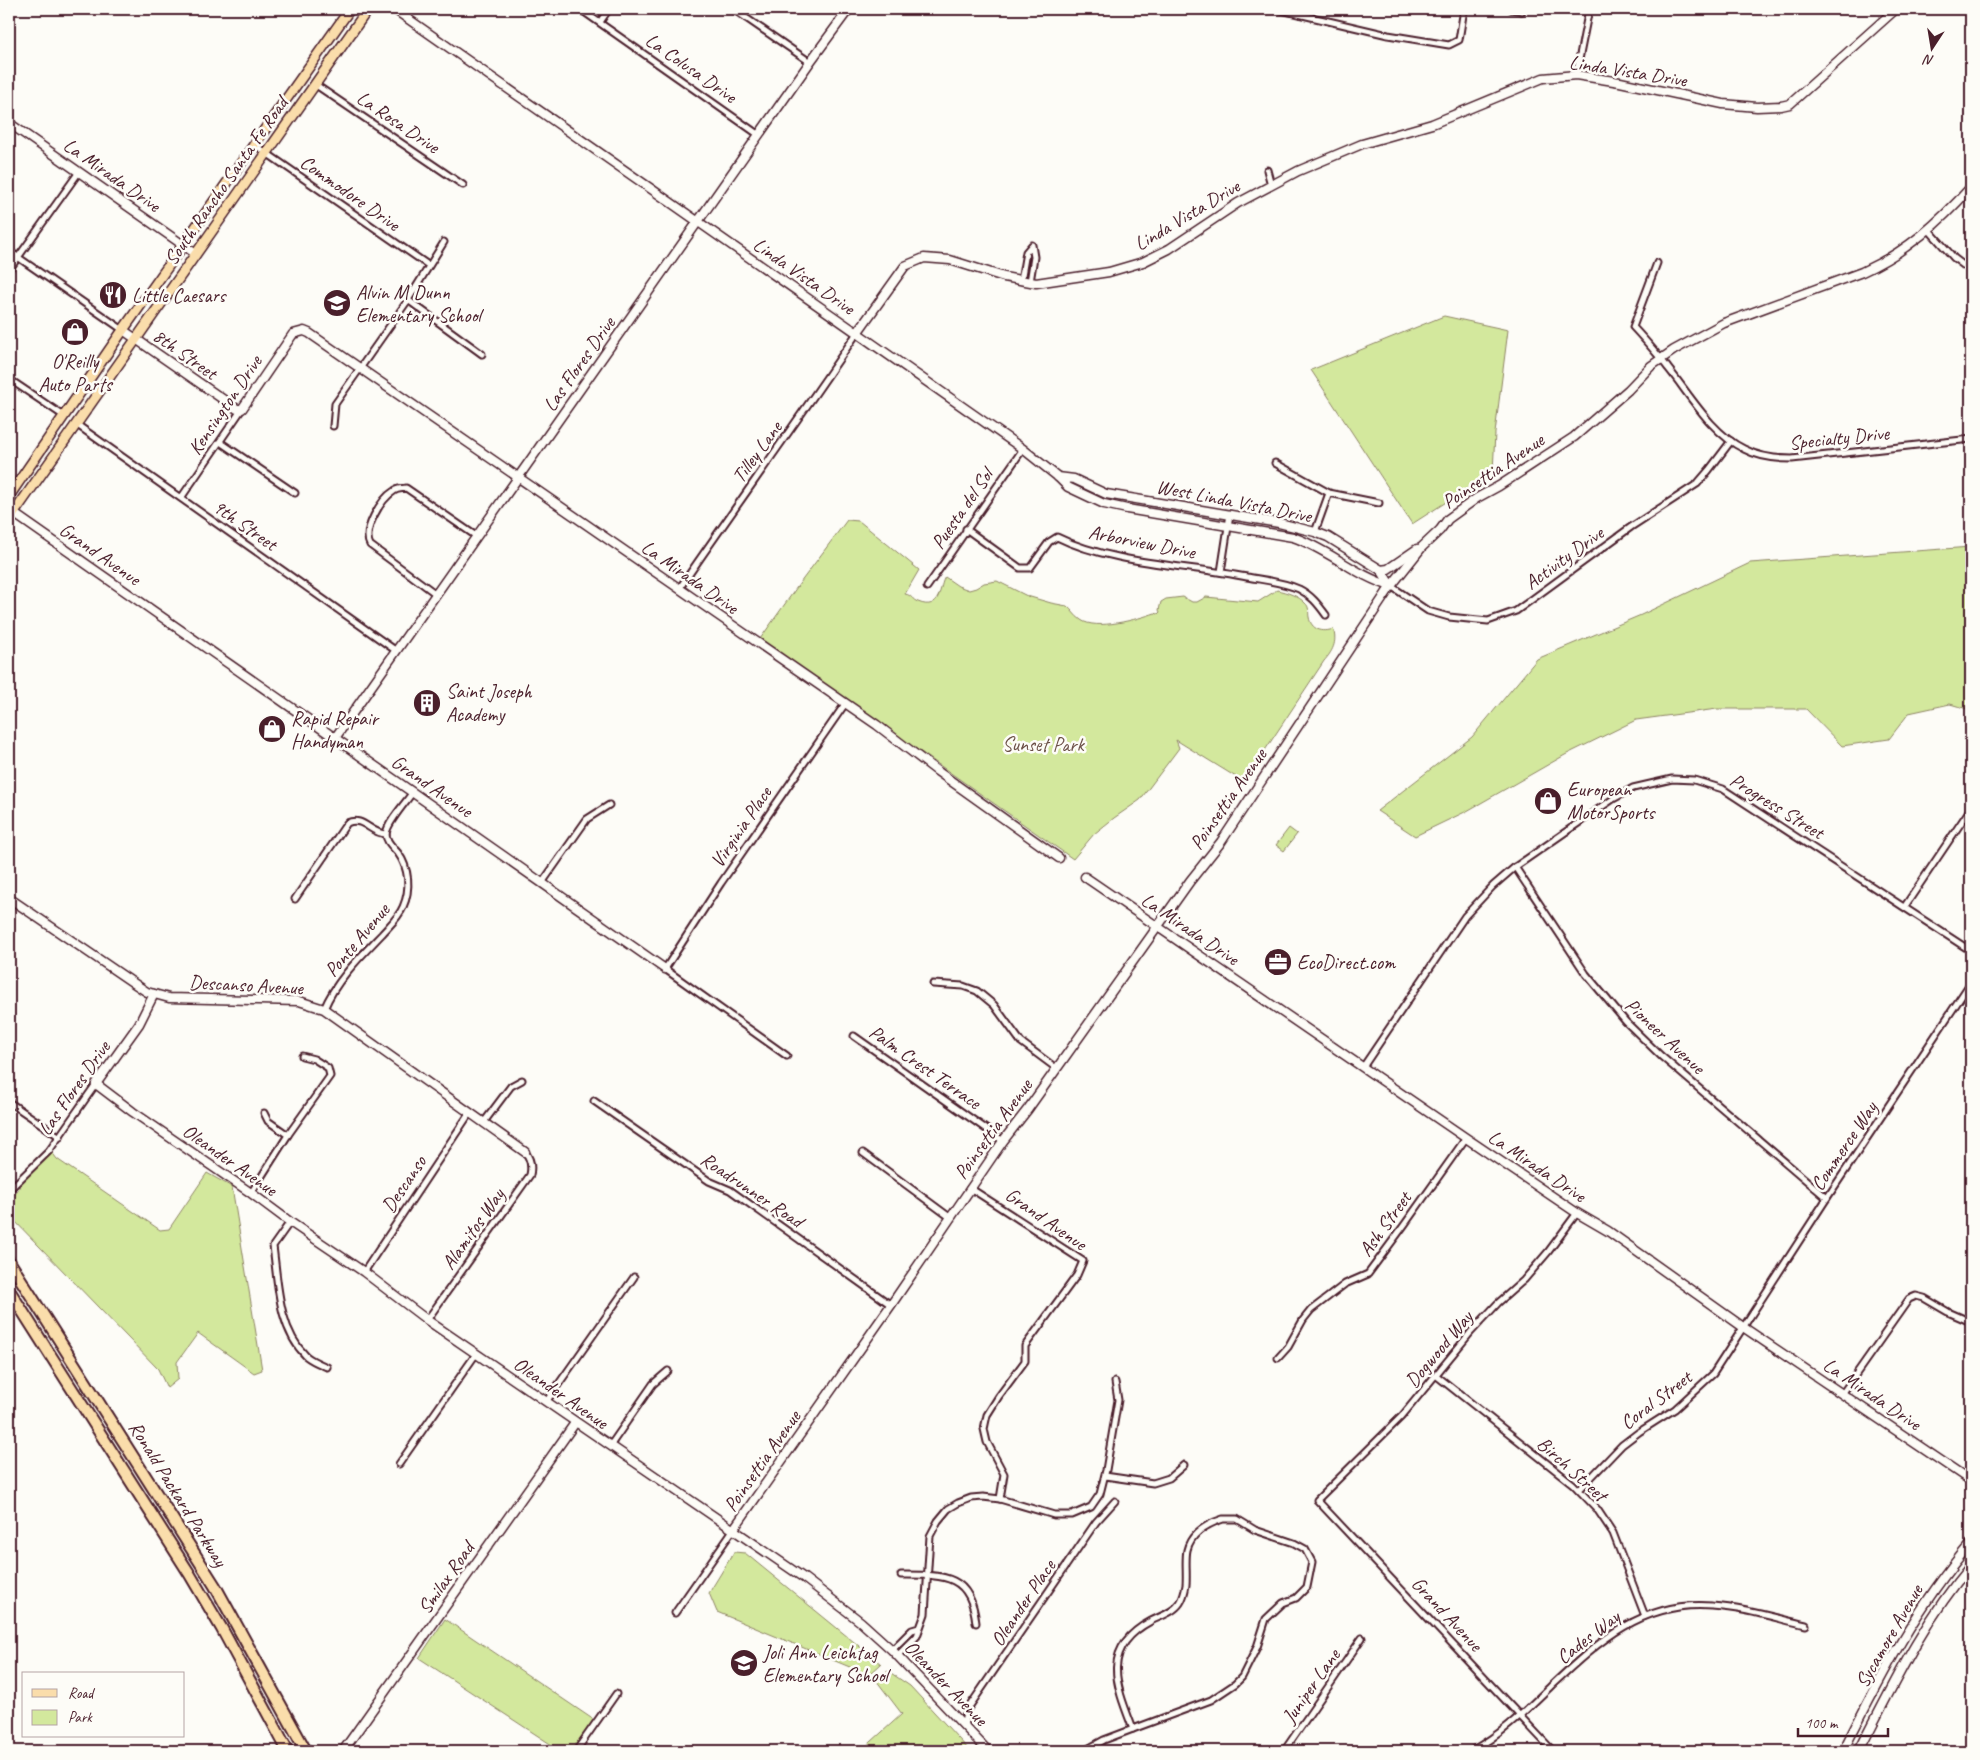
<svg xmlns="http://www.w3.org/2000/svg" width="1980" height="1760" font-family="Caveat,sans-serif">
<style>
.green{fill:#d3e89d;stroke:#8e8464}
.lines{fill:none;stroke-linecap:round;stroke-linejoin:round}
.street-casing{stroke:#4a1f2b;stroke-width:9}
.secondary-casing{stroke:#4a1f2b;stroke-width:11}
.primary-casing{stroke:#4a1f2b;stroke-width:12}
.highway-casing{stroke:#4a1f2b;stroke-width:14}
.street{stroke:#fdfcf7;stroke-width:5}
.secondary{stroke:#fdfcf7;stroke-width:8}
.primary{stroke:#faddab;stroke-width:9}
.highway{stroke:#faddab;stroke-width:10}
.labels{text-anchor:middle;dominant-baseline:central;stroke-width:5;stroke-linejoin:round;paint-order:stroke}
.street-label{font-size:20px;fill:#4a1f2b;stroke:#fdfcf7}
.poi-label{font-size:20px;fill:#4a1f2b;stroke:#fdfcf7;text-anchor:start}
.park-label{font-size:20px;fill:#6c5148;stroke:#fdfcf7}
</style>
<rect width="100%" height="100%" fill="#fdfcf7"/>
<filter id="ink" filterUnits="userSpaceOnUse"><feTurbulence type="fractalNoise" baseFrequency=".02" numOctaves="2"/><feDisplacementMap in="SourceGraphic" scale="10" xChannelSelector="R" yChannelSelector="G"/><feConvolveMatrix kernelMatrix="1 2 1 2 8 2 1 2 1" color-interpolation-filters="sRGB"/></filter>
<g filter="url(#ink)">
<g class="green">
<path d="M1444,316L1508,330L1495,433L1493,472L1412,524L1311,370Z"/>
<path d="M847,520L859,521L919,570L905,594C912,595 912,600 918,602C942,612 939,585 945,577L958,586L969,590L976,588L984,583L997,581L1027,596L1051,603L1067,606C1072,610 1075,616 1081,620C1096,631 1138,619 1155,613L1158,614L1160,612L1159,610L1161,602L1166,599L1183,597L1192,602H1197L1206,597L1258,602L1277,590C1286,592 1299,596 1305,603C1310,607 1308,612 1309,617C1311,630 1323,633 1333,629C1338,642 1332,652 1324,661L1244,782L1176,740L1179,748L1140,800L1114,818L1094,834L1073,859L760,639L797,587Z"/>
<path d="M1971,547V710L1950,704L1909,713L1889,739L1842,746L1806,709H1717L1636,720L1565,755L1467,811L1415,836L1377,811L1472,737L1537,659L1641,615L1750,563Z"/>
<path d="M1289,828L1297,834L1284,851L1276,845Z"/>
<path d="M48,1147L57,1159L160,1230L169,1229L207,1173L232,1187L262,1370L254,1373L198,1333L177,1362L178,1379L167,1388L158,1369L9,1215V1204L32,1166Z"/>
<path d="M734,1552L745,1553L881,1664L869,1675L717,1612L709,1593Z"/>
<path d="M445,1619L594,1720L571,1751H561L419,1658Z"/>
<path d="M888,1671L910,1686L970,1751H861L902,1714L876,1680Z"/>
</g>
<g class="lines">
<defs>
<g id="street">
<path d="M580,9L759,135"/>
<path d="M733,9L810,62"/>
<path d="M1277,9L1388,35L1449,45L1459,40L1464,9"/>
<path d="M1511,9L1522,11V9"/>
<path d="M600,22L609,9"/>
<path d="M1576,75L1589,9"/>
<path d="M316,85L463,185"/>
<path d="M255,145L428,265"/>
<path d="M1267,170L1271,185"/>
<path d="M1929,230L1954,258L1971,271"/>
<path d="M9,251L123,330"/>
<path d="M1657,263L1633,327C1645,340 1657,353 1668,368C1690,395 1711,433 1744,449C1759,457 1775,459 1792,459L1971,439"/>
<path d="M9,270L79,172"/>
<path d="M1021,281L1026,252L1032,245L1034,257L1030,282"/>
<path d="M408,300L482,354"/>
<path d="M9,379L64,416"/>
<path d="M76,424L395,650"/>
<path d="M333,426L335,404L408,300L444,242"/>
<path d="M220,442L295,493"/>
<path d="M1275,463L1329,493L1379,503"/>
<path d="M181,498L242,409"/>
<path d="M966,529L1020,568H1030L1049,542L1057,537C1111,564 1187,565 1247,577C1264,580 1283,582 1299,589C1311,595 1318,604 1326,615"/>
<path d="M1315,532L1329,493"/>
<path d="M1221,572L1230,514"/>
<path d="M1391,586L1428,611L1449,617L1488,621L1516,611L1631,527L1697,484L1709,470L1731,441"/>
<path d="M927,587L1023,449"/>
<path d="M679,589C738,503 799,419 857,333"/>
<path d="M436,594L370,545C362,530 381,499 394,491C398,488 402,489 406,488L476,536"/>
<path d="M1515,867L1586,974L1626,1022L1661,1056L1827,1198"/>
<path d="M542,883L587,819L609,805"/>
<path d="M295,899L347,823C364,816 369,833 386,834"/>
<path d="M1905,906L1971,808"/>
<path d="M933,984L963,986L977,991L994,1005L1021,1042L1056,1068"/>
<path d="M324,1009C336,980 361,956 382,934C389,926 399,917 403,907C411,889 409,868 398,853C393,847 386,842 386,834C387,823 406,802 413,792"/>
<path d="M854,1036L1003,1141"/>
<path d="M787,1056L665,969L721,883L845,704"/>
<path d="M1363,1067L1465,916L1493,886L1515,867L1613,799L1633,788L1672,779L1694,780L1723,789L1971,951"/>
<path d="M594,1101L709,1181L730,1190L891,1305"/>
<path d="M9,1102L60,1137"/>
<path d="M264,1113L268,1121L288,1135"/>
<path d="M484,1122L511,1086L522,1080"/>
<path d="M863,1153L951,1218"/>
<path d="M970,1188L1083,1261L1077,1275L1025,1346V1361L999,1396L987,1415L984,1429L987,1442L1004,1474L1000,1499"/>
<path d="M9,1190L49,1151L96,1084"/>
<path d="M251,1193L288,1135L330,1076L328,1068L314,1059L302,1056"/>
<path d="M290,1222L273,1246C278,1283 278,1328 306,1356C312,1361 320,1364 327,1367"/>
<path d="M364,1272L469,1114"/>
<path d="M427,1320L530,1175C532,1166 531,1159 525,1152"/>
<path d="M1278,1358L1288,1347L1303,1320L1311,1310L1345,1284L1368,1274L1405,1224L1466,1138"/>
<path d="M1437,1376L1573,1484L1597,1509L1613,1533L1645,1616"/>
<path d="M1842,1394L1909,1299L1916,1296L1924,1298L1948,1312L1971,1322"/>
<path d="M546,1402L634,1277"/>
<path d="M610,1446L653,1384L668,1371"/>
<path d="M399,1464L476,1354"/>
<path d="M1105,1476L1153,1483L1169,1478L1184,1465"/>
<path d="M1579,1490L1622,1445L1639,1432L1675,1409L1713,1374L1827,1198L1971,982"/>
<path d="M1223,1519H1237L1255,1530L1294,1543L1305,1549L1312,1562L1307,1587L1296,1598L1283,1603L1266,1619L1257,1647L1242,1677L1235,1684L1211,1700L1133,1729C1116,1685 1100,1648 1151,1621C1161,1616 1174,1612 1180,1603C1184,1597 1185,1591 1186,1585C1187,1574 1185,1559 1187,1550C1191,1533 1207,1524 1223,1519Z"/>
<path d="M901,1575C943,1575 971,1573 976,1623"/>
<path d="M675,1613L733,1530"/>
<path d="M892,1650L912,1630L919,1628"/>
<path d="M897,1656L917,1636L925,1614L930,1536L938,1521L948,1509L958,1503L971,1498L983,1497L1000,1499L1054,1515H1072L1091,1507L1100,1494L1106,1470L1118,1400L1115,1382"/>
<path d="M966,1726L965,1717L967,1710L1096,1522L1115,1501"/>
<path d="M576,1751L616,1694"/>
<path d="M1084,1751L1104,1740L1133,1729"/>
<path d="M1284,1751L1362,1638"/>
<path d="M1471,1751C1503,1734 1527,1709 1553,1684C1599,1641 1644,1600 1712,1606C1744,1608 1775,1618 1806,1625"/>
<path d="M1553,1751L1317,1500L1402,1416L1471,1332L1498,1303L1524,1280L1548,1252L1577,1213"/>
</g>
<g id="secondary">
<path d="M394,9L1023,449L1058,477L1068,487L1104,504L1127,509L1293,537C1328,549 1356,576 1391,586"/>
<path d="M9,123L196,254"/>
<path d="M123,330L237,409H242L293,334L304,331L309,333L877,725L937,771L1059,858"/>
<path d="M857,333L905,266L924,258L950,260L1004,277L1036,283L1109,272L1143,262L1169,249L1238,203L1298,171L1362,144L1432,124L1543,78L1576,75L1620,82L1723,104L1757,107L1781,106L1790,104L1896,9"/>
<path d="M1058,477L1074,479L1106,494L1279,523L1315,532L1328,537L1381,570L1391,586"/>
<path d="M9,510L665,969"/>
<path d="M1381,570L1388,569L1417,549"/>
<path d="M335,738L810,62L849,9"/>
<path d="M1085,877L1466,1138L1577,1213L1608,1231L1743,1327L1971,1481"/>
<path d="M9,898L135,984L147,992L169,998L299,1001L324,1009L525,1152"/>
<path d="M154,994L139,1024L96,1084L133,1112L251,1193L290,1222L364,1272L427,1320L804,1578L861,1622L892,1650L988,1751"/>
<path d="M733,1530L891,1305L1003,1141L1028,1109L1190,881L1221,842L1391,586L1422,547L1440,530L1448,519L1477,498L1499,486L1574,437L1628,390L1651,366L1674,350L1724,323L1862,272C1906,252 1939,223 1971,187"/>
<path d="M343,1751L575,1423"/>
<path d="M1843,1751C1881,1676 1916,1607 1971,1543"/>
<path d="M1859,1751C1892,1687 1924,1620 1971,1565"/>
</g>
<g id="primary">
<path d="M9,496L123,330L350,9"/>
<path d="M9,520L368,9"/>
</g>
<g id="highway">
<path d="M9,1261L215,1586L306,1751"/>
<path d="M9,1290L189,1573L222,1629L288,1751"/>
</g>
</defs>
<use href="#street" class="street-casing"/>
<use href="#secondary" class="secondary-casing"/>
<use href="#primary" class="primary-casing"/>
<use href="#highway" class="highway-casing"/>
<use href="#street" class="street"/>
<use href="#secondary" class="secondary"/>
<use href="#primary" class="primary"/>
<use href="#highway" class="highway"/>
</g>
</g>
<defs>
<symbol id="restaurant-disc" viewBox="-11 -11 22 22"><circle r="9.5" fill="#4a1f2b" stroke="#fdfcf7"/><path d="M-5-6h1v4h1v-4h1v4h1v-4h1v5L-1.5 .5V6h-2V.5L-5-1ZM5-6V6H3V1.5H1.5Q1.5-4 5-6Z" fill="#fff"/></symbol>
<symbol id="school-disc" viewBox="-11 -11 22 22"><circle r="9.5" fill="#4a1f2b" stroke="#fdfcf7"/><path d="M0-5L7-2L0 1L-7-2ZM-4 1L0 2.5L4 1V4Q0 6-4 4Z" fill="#fff"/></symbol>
<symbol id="shop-disc" viewBox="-11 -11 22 22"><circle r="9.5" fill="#4a1f2b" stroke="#fdfcf7"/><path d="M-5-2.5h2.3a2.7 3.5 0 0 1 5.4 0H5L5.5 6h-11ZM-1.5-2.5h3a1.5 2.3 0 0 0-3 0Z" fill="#fff"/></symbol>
<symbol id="building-disc" viewBox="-11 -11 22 22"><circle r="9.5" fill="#4a1f2b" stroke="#fdfcf7"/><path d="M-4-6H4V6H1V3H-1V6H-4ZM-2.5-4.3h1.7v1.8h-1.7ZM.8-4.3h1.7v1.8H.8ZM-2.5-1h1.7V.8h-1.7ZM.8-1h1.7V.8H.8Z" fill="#fff"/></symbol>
<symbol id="office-disc" viewBox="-11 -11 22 22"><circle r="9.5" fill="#4a1f2b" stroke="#fdfcf7"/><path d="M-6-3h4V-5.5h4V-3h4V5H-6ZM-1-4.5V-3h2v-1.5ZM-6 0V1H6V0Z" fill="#fff"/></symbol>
</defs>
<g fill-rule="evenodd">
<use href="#restaurant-disc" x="97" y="279" width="32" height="32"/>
<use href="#school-disc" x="321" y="287" width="32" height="32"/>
<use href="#shop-disc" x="59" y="316" width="32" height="32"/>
<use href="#building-disc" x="411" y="687" width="32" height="32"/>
<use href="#shop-disc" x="256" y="713" width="32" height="32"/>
<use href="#shop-disc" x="1532" y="785" width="32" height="32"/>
<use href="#office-disc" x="1262" y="946" width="32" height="32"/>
<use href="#school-disc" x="728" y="1647" width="32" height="32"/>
</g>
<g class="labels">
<g class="street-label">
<text transform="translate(691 68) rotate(35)">La Colusa Drive</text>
<text transform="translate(1628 71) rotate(9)">Linda Vista Drive</text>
<text transform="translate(398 122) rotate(34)">La Rosa Drive</text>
<text transform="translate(112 175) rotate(35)">La Mirada Drive</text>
<text transform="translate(226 181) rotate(-55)">South Rancho Santa Fe Road</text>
<text transform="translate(350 193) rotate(35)">Commodore Drive</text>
<text transform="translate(1187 215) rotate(-31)">Linda Vista Drive</text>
<text transform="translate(804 276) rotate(35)">Linda Vista Drive</text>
<text transform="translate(185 354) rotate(35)">8th Street</text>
<text transform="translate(579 364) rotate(-55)">Las Flores Drive</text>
<text transform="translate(225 405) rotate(-56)">Kensington Drive</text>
<text transform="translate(1839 438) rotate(-6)">Specialty Drive</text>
<text transform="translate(757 452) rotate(-54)">Tilley Lane</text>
<text transform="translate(1493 471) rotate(-34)">Poinsettia Avenue</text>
<text transform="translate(1234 501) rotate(11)">West Linda Vista Drive</text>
<text transform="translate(962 509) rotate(-55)">Puesta del Sol</text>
<text transform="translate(245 525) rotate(35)">9th Street</text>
<text transform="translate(1142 542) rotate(11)">Arborview Drive</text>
<text transform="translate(100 554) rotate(35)">Grand Avenue</text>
<text transform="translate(1564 558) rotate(-36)">Activity Drive</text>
<text transform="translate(690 577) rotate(35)">La Mirada Drive</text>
<text transform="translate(432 786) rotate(35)">Grand Avenue</text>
<text transform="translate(1228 799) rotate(-55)">Poinsettia Avenue</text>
<text transform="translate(1777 806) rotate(32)">Progress Street</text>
<text transform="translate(741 827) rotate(-56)">Virginia Place</text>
<text transform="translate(1190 929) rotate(34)">La Mirada Drive</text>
<text transform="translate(357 940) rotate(-50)">Ponte Avenue</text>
<text transform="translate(246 985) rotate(3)">Descanso Avenue</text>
<text transform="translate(1665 1036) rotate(43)">Pioneer Avenue</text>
<text transform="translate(925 1067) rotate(35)">Palm Crest Terrace</text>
<text transform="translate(74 1088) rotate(-55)">Las Flores Drive</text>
<text transform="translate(993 1129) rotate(-54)">Poinsettia Avenue</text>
<text transform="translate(1844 1146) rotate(-56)">Commerce Way</text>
<text transform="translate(230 1160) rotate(35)">Oleander Avenue</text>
<text transform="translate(1537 1166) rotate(34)">La Mirada Drive</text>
<text transform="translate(404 1184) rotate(-56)">Descanso</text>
<text transform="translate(752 1190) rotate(34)">Roadrunner Road</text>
<text transform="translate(1046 1219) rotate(35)">Grand Avenue</text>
<text transform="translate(1385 1224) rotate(-54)">Ash Street</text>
<text transform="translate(473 1229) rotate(-55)">Alamitos Way</text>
<text transform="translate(1439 1349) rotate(-50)">Dogwood Way</text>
<text transform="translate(561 1393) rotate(35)">Oleander Avenue</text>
<text transform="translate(1872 1394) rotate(34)">La Mirada Drive</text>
<text transform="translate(1656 1400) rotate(-37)">Coral Street</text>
<text transform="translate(762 1461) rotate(-55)">Poinsettia Avenue</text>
<text transform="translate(1572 1469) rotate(42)">Birch Street</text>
<text transform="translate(178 1494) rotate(58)">Ronald Packard Parkway</text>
<text transform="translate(446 1578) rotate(-55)">Smilax Road</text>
<text transform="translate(1023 1603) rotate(-56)">Oleander Place</text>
<text transform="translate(1447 1614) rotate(47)">Grand Avenue</text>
<text transform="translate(1889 1636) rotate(-60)">Sycamore Avenue</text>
<text transform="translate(1588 1637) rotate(-38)">Cades Way</text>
<text transform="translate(946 1683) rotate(46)">Oleander Avenue</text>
<text transform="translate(1311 1686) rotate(-55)">Juniper Lane</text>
</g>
<g class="poi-label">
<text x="356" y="292">Alvin M Dunn<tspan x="356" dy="23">Elementary School</tspan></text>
<text x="132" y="295">Little Caesars</text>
<text x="75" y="361" text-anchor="middle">O'Reilly<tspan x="75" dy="23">Auto Parts</tspan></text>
<text x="446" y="691">Saint Joseph<tspan x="446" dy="23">Academy</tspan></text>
<text x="291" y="718">Rapid Repair<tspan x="291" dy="23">Handyman</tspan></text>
<text x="1567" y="789">European<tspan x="1567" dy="23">MotorSports</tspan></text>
<text x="1297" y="962">EcoDirect.com</text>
<text x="763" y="1652">Joli Ann Leichtag<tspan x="763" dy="23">Elementary School</tspan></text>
</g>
<g class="park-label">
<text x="1043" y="744">Sunset Park</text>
</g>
</g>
<rect width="1980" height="1760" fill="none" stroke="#fdfcf7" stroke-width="30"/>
<rect x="15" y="15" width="1950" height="1730" fill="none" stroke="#4a1f2b" stroke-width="2" filter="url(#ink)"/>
<rect x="22" y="1672" width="162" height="65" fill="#fdfcf7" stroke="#b5a4a5"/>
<rect x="32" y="1689" width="25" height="8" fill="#faddab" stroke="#b5a4a5"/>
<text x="68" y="1698" font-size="15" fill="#4a1f2b">Road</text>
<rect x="32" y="1710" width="25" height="15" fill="#d3e89d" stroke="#b5a4a5"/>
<text x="68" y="1722" font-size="15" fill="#4a1f2b">Park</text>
<g transform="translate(1932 48) rotate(192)" stroke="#fdfcf7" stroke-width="4" paint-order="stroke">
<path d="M0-4L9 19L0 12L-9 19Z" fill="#4a1f2b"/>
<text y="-8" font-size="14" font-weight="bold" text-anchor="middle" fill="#4a1f2b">N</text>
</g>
<path d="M1798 1728v8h90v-8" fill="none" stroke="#4a1f2b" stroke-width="2.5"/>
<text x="1805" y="1728" font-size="15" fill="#4a1f2b" stroke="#fdfcf7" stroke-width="4" paint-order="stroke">100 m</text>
</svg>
